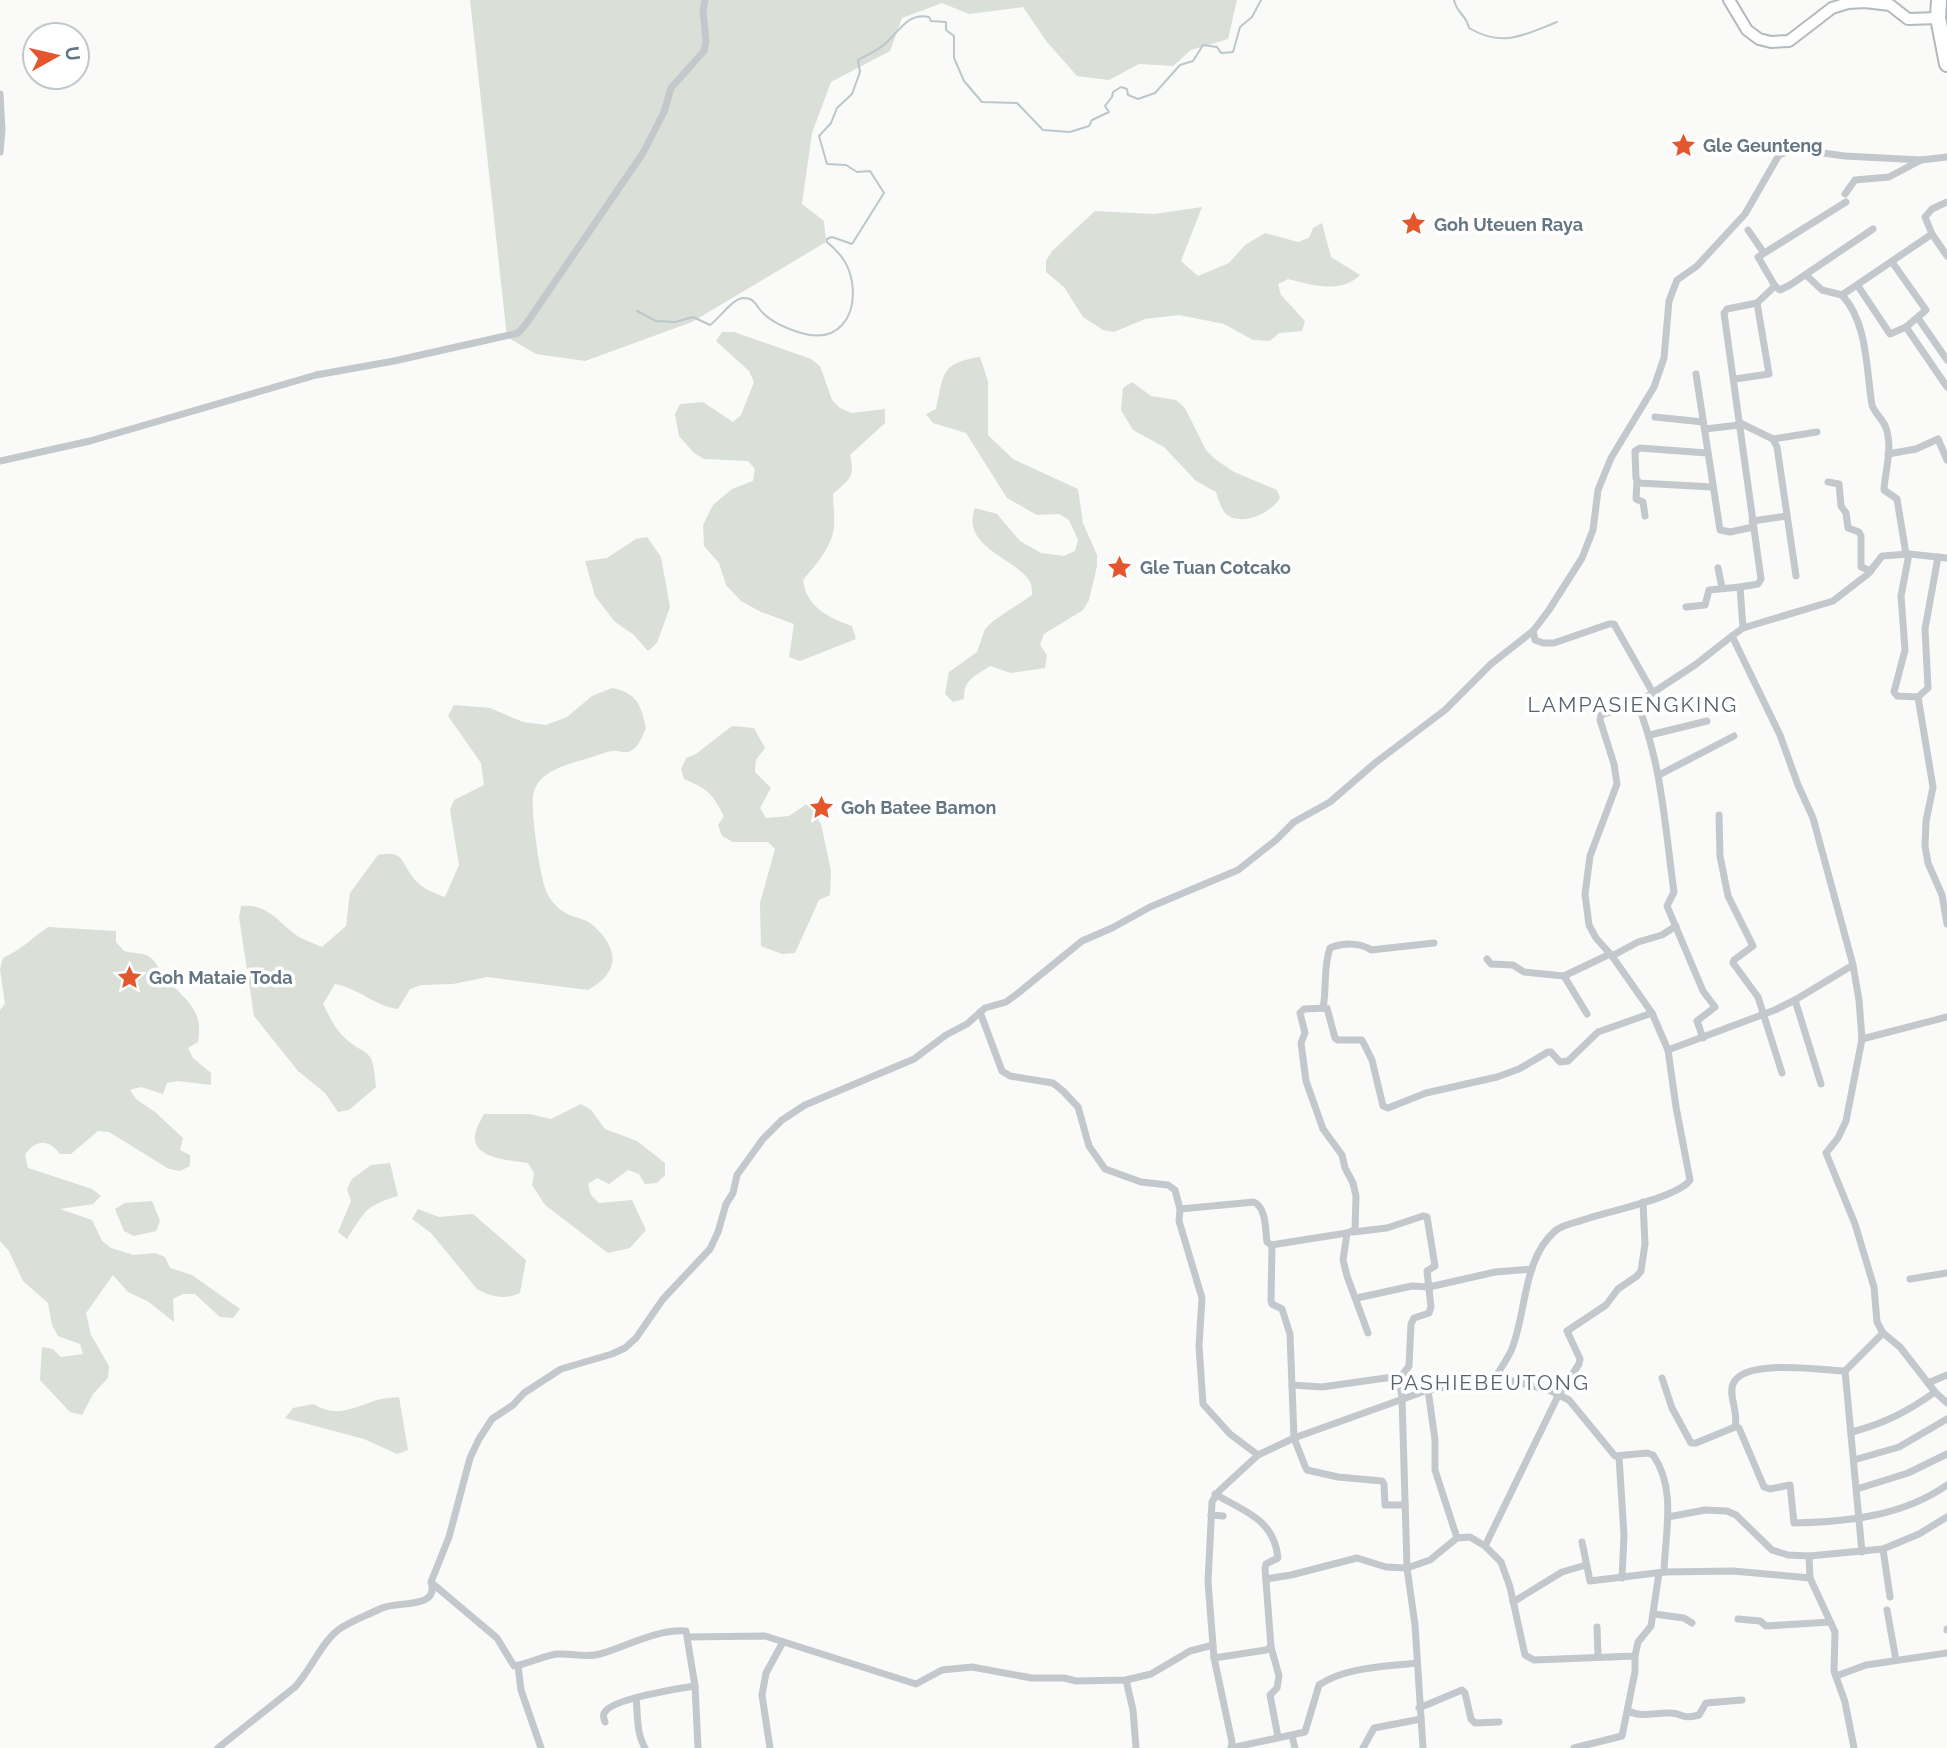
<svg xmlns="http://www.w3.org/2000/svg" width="1947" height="1748" font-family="Raleway,sans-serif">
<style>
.green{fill:#dadfd7}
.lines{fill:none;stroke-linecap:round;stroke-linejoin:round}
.stream{stroke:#bbc7cb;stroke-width:2}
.secondary-casing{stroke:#b3babf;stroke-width:14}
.highway-casing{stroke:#b4b9bd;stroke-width:18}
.street{stroke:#c3c8cc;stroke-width:7}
.secondary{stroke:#fff;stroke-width:10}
.highway{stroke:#fff;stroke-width:14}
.labels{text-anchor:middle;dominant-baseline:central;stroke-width:7;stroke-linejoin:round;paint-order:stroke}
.poi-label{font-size:18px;font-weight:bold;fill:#657683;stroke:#fff;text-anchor:start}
.quarter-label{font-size:21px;letter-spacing:2px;fill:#57646e;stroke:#fff}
</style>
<rect width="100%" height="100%" fill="#fafaf8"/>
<g class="green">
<path d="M470,0H1237L1228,39L1191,50L1173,66L1139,64L1109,80L1077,76L1047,42L1023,7L969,14L942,3L902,18L890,51L831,82L812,133L802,204L824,221L826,242L692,322L585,361L536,354L507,337Z"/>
<path d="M1202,207L1181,261L1198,276L1229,263L1245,245L1265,233L1298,242L1309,238L1313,228L1322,223L1331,257L1360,275C1341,294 1311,285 1288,279L1278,284L1281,295L1305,321L1302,331L1279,333L1270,341L1253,340L1224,324L1179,315L1145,319L1114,332L1103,330L1083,317L1064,287L1046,272V261L1052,251L1095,211L1154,214Z"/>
<path d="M722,332H734L811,359L820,366L832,400L840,408L851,413L885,409V423L850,455C856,478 848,480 833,494C833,504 835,517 834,527C832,547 815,566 803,580C806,607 829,618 852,626L856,639L800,661L789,657L794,624L761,612L741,601L726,585L719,563L704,546L703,525L713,505L732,489L753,481L755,469L748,461L704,459L694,453L679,436L675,414L680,404L703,402L733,422L741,415L754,382L749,371L716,341Z"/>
<path d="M980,357L988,381V435L1013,459L1078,489L1083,523L1097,555V566L1089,600L1083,610L1044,634L1040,645L1047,655L1045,668L1011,673L990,666C975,676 963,680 964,699L953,702L945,694L949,672L977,652L985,629L993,621L1032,595C1032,593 1032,586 1031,584C1022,560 959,548 975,508L997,514L1020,541L1041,553L1064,556L1075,551L1078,540L1069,520L1059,514L1037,515L1007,498L966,433L933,423L926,414L936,409C944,374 940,363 980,357Z"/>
<path d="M1132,382L1151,396L1176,400L1185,408L1206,450L1215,459L1234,472L1277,490L1280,498C1271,513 1241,528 1225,513C1221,508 1218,498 1216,492L1196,481L1164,447L1133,430L1121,410L1123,388Z"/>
<path d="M647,537L661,557L670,607L657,643L648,651L633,634L615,622L595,596L585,561L607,558L636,539Z"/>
<path d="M612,688C637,693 641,705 646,728C643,735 639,746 632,750C625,755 620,750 612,751C606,752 598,755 592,757C571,764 537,769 533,796C531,813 540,881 548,895C564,922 581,913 595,927C620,951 619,973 588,990L487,977L453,984L421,985L410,989L398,1009C375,1006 358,988 335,984L323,1004C328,1013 333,1026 341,1034C365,1060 373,1041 376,1087L349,1110L338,1112L325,1093L298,1071L254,1016L239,917L241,906C270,903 279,925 301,938C307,941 315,944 322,947L346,926L350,893L378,855C403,850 400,860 412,876C419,887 433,893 445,897L459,865L450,810L454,800L484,785L481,763L448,716L454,705L490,708L523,722L546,725L567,717L592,696Z"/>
<path d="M732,726L754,728L765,748L756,760L755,772L771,788L760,808L766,818L789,816L808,803L821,824L831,871L830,895L819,900L795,953L782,954L761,946L760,903L775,849L768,842H733L722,836L718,825L724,816C711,792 709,790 684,779L681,769L686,758L696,754Z"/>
<path d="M48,927L116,931V942L124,951C131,953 140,953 146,955C156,959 158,969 164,976C184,1000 204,1007 198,1042L188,1048L193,1058L211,1073V1085L178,1081L167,1083L163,1094L141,1087L130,1090L136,1099L155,1112L183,1138L180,1150L190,1155V1166L180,1171L169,1169L109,1132L98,1131L71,1154H60C48,1139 36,1139 25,1155L28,1168L92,1189L101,1196L93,1204L60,1209L92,1220L102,1241L111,1248L133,1255L155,1253L165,1257L170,1268L192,1275L240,1309L233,1318L220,1317L195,1294H183L173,1299L174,1322L149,1302L128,1292L113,1275L86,1313L91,1335L109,1366L108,1378L93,1394L82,1415L70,1412L40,1380L42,1347L53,1349L61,1357L83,1354L80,1344L58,1336L52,1325L48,1303L23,1281L9,1251L0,1241V1010L5,1004L0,969L3,958C21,950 32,938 48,927Z"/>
<path d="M581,1104L591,1110L605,1129L637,1141L665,1163V1175L657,1183L645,1184L639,1174L628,1170L609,1184L597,1178L588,1184L591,1195L599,1203L632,1200L646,1230L630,1248L608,1253L545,1205L532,1185L534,1173L528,1163C512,1160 472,1160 475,1135C476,1128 481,1120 484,1114H529L551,1119Z"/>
<path d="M390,1163L398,1196C365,1206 365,1211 347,1239L338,1232L351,1201L347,1189L352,1179L371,1165Z"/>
<path d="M152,1201L160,1221L156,1231L134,1236L124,1231L115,1209L125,1203Z"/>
<path d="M418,1209L439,1217L473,1214L526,1260L520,1293C505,1300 491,1297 477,1289L431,1233L412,1219Z"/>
<path d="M399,1397L408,1450L397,1454L364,1439L285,1418L293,1408L314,1404C336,1419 355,1407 377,1400C384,1398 392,1398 399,1397Z"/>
</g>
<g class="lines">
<g class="stream">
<path d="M1454,0C1457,14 1466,14 1469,28C1503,48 1524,35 1557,22"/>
<path d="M637,311L656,321L675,322L693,317L710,325C720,318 732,299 743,298C746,298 750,298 753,301C757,304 759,310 763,313C773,323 788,329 801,333C838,344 857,317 852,282C849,264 841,254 827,242V239L832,237L852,244L884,193L870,171L857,172L846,165L827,164L819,136L831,123L837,108L852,94L860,72L858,60C867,55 879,50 887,42C900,30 909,12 929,17L931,21L946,22V30L954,36V58L964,81L982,102L1017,103L1043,130L1070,132L1089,126L1092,120L1109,112L1105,106L1112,97L1113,92L1121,87L1127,89L1128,95L1138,99L1155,93L1180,65L1193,61L1203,45L1217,47L1221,53L1233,52L1240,27L1252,17L1261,0"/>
</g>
<defs>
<path id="secondary" d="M1729,0L1747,30L1759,39L1771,42L1789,41L1832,8L1848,3L1865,2L1890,5L1908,19L1938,18"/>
<path id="highway" d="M1939,0L1938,18L1947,64"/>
</defs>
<use href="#secondary" class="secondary-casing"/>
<use href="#highway" class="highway-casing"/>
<g class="street">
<path d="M0,94L2,131L0,152"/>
<path d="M1845,194L1855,180L1889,177L1921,160"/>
<path d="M1748,230L1764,253"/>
<path d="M1932,234L1947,256"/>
<path d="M1806,275L1822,290L1842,295L1932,234L1925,217L1932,209L1947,202"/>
<path d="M1775,286L1780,290L1790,285L1873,229"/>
<path d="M1858,286L1890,334L1906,327L1926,310L1892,262"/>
<path d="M1842,295C1868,323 1866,369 1872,405C1875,414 1883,419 1886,428C1893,448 1885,471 1884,490L1897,499L1906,554"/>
<path d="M1918,318L1947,360"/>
<path d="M1906,327L1947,387"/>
<path d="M1696,374L1720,530L1730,532L1753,527"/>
<path d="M1735,379L1769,374L1757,303L1775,286L1758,257L1846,202"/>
<path d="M1655,417L1703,422"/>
<path d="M1740,423L1773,439L1777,447L1796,576"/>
<path d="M1705,429L1739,425"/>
<path d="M1773,439L1817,432"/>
<path d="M1707,453L1640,448L1635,451L1636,478L1639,483L1712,487"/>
<path d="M1888,454L1916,449L1938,439L1947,460"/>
<path d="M0,461L90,441L316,375L394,361L518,333L526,324L643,153L664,112L671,88L704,51L706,41L703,10L705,0"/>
<path d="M1637,481L1636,499L1643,502L1645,516"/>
<path d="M1828,482L1839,484L1841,506L1846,513L1848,528L1859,532L1861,536V567L1871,571"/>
<path d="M1752,521L1787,516"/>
<path d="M1909,554L1901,596L1905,650L1894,692L1897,696L1918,697L1933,787L1926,821L1925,846L1928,863L1942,895L1947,924"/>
<path d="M1718,568L1722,588"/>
<path d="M1686,607L1705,605L1709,590L1740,587"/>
<path d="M1743,628L1740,587L1758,584L1761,579L1724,313L1727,309L1757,303"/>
<path d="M1533,631L1535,640L1543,643H1554L1609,624H1614L1653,693"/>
<path d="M1732,636L1743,628L1833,601L1868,574L1882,556L1909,554L1947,558"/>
<path d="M1918,697L1928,688L1925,629L1938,557"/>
<path d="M1637,703C1662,763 1665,828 1674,892L1667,906L1703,991L1715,1007L1697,1021L1703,1038"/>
<path d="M1650,735L1707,721"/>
<path d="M1659,775L1734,736"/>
<path d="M1719,815L1720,856L1728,896L1753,946L1734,960L1733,963L1758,997L1782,1073"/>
<path d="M1612,956L1638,942L1662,935L1676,926"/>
<path d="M1487,959L1491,964L1513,965L1524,972L1564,976L1610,954"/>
<path d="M1853,965L1795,1000L1775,1010L1668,1050L1652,1013L1612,956L1596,938L1589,925L1585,894L1590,856L1617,784L1614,764L1600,720L1601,715L1637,703L1695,665L1732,636L1780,735L1798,785L1813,818L1853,965L1859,1000L1862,1039L1846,1121L1838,1138L1826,1153L1855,1224L1874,1287L1877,1322L1883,1333L1900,1347L1935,1392L1947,1403"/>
<path d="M1564,976L1587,1014"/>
<path d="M1795,1000L1821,1084"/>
<path d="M1323,1008C1327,988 1323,967 1330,948C1342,943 1360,942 1371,950L1434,943"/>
<path d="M980,1012L1002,1071L1010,1076L1053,1083L1063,1091L1078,1107L1089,1146L1105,1169L1141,1182L1168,1185L1175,1190L1180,1209L1179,1221L1202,1298L1199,1346L1203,1404L1230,1434L1258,1455"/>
<path d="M1862,1039L1947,1017"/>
<path d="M1180,1209L1254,1202C1267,1209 1265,1229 1267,1242L1271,1245L1347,1233L1355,1230L1356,1196L1353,1183L1345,1168L1342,1155L1323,1129L1306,1081L1301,1043L1305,1033L1300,1013L1304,1009L1327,1008L1335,1038L1338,1040H1362L1372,1060L1383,1106L1388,1108L1426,1093L1497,1077L1519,1069L1548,1052H1551L1560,1062L1568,1061L1598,1032L1652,1013"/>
<path d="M1353,1232L1387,1228L1423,1216L1427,1217L1435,1266L1427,1271L1431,1307L1429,1313L1414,1318L1411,1324L1409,1366L1399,1379L1402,1398L1407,1568L1415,1625L1423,1748"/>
<path d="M1347,1233L1343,1260L1347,1276L1368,1333"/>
<path d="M1272,1245L1271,1301L1272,1304L1282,1309L1290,1334L1294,1438L1305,1466L1307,1470L1338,1477L1382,1481L1384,1484L1385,1505H1405"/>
<path d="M1910,1279L1947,1273"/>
<path d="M1357,1298L1412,1286L1429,1287L1495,1272L1532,1269"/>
<path d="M1662,1378L1672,1408L1691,1443H1696L1735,1427L1739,1428L1764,1487L1770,1489L1790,1485L1794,1523C1847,1522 1903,1516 1947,1485"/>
<path d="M1494,1379C1500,1370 1506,1361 1511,1351C1527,1313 1522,1260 1555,1231C1562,1225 1572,1223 1580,1221C1604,1212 1678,1198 1690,1180L1676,1107L1668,1050"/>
<path d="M1928,1383L1947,1375"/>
<path d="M1292,1385L1322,1387L1400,1376"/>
<path d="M1428,1390L1435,1440V1470L1457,1538"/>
<path d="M1735,1427C1739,1411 1728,1397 1733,1384C1743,1358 1823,1370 1845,1371"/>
<path d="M1852,1432C1885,1423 1907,1412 1935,1392"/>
<path d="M1619,1457L1624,1535L1622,1578"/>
<path d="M1854,1460L1899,1447L1947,1419"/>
<path d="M1857,1489L1908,1473L1947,1454"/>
<path d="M1215,1494C1245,1512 1274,1519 1278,1558L1266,1564L1265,1568L1271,1647L1279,1676L1277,1688L1270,1695L1278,1737"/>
<path d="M1211,1515L1223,1516"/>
<path d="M1668,1517L1705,1510L1727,1511L1736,1515L1772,1550L1788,1555L1809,1556L1883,1549L1919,1534L1947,1517"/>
<path d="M1485,1546L1558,1396L1579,1364L1580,1359L1567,1331L1606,1305L1618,1289L1637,1276L1641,1271L1645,1244L1643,1202"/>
<path d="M1883,1549L1890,1597"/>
<path d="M1862,1552L1845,1371L1883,1333"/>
<path d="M1809,1556L1810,1578L1835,1632L1834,1671L1845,1702L1854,1748"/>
<path d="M1664,1572L1733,1571L1810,1578"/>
<path d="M1266,1579L1291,1575L1357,1558L1386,1567L1407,1568L1430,1560L1457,1538L1470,1537L1485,1546L1501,1562L1510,1587L1525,1655L1534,1660L1635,1656L1638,1642L1651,1626L1659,1573"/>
<path d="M433,1584L497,1638L514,1666C528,1664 542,1656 557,1654C572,1653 585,1658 600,1654C628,1646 656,1629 686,1631L695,1686L698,1748"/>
<path d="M1513,1602L1562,1572L1586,1565"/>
<path d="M1887,1610L1896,1660"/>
<path d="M1654,1614L1684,1618L1692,1623"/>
<path d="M1738,1619L1760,1621L1766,1626L1830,1622"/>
<path d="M1597,1627L1598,1656"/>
<path d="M1947,1629V1630"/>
<path d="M688,1637L765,1636L916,1684L942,1670L972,1667L1032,1678H1064L1076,1681L1126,1680L1151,1674L1190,1651L1213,1645"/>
<path d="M1214,1658L1266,1650L1271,1647"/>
<path d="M518,1665L521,1690L541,1748"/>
<path d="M1836,1676L1866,1665L1947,1653"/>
<path d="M1126,1680L1133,1710L1136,1748"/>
<path d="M636,1698C638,1715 636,1733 645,1748"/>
<path d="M1419,1708L1462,1690L1465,1693L1471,1719L1475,1723L1499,1722"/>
<path d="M1628,1711C1642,1718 1656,1712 1670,1713C1684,1713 1680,1720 1699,1715L1706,1703L1742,1700"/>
<path d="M605,1722C604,1719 602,1715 605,1712C612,1699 680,1688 695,1686"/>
<path d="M1292,1736L1295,1748"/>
<path d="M218,1748L295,1687C310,1671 322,1642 338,1630C350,1621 368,1615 382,1608C398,1601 440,1609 431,1582L449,1537L470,1458L479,1439L492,1419L513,1405L524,1393L561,1369L612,1354L625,1348L636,1338L663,1299L710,1249L718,1232L726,1204L733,1193L737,1175L763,1139L782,1120L805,1105L914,1059L946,1035L967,1024L985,1008L1006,1002L1017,994L1082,941L1112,928L1150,907L1238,870L1276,840L1294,822L1330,802L1375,763L1445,710L1491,664L1533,631L1549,610L1582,558L1593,530L1598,490L1611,458L1654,387L1664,358L1669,301L1677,280L1697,266L1745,214L1779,155L1793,149L1845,156L1921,160L1947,157"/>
<path d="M770,1748L762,1695L766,1673L783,1642"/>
<path d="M1231,1748L1232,1742L1214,1658L1208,1582L1212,1502L1219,1491L1258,1455L1294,1438L1428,1390L1494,1379L1508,1380L1549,1390L1569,1400L1615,1456L1647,1453L1653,1455C1677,1489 1665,1534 1664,1572L1590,1581L1582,1542"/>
<path d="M1231,1748L1305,1732L1319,1685C1345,1667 1385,1667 1416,1663"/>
<path d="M1363,1748L1374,1728L1421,1719"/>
<path d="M1574,1748L1622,1736L1635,1672V1656"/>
</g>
<use href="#secondary" class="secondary"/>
<use href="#highway" class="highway"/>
</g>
<defs>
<symbol id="sight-bare" viewBox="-9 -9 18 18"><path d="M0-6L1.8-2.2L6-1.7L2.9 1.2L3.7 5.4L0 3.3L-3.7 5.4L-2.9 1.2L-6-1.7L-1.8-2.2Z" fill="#e4572e" stroke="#fff" stroke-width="2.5" paint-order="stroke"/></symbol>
</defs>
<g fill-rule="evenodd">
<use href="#sight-bare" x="1666" y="128" width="35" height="35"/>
<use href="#sight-bare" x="1396" y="206" width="35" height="35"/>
<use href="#sight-bare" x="1102" y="550" width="35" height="35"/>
<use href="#sight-bare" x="804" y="790" width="35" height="35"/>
<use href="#sight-bare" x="112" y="960" width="35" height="35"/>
</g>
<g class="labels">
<g class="poi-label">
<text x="1703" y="145">Gle Geunteng</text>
<text x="1434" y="224">Goh Uteuen Raya</text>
<text x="1140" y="567">Gle Tuan Cotcako</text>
<text x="841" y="807">Goh Batee Bamon</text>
<text x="149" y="977">Goh Mataie Toda</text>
</g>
<g class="quarter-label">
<text x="1633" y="704">LAMPASIENGKING</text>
<text x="1490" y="1382">PASHIEBEUTONG</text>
</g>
</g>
<g transform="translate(56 56) rotate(82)"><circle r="33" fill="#ffffff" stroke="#c1c8cd" stroke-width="2"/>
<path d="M0-5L12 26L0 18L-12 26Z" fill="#e4572e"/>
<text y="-10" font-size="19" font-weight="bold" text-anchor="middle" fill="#657683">U</text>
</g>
</svg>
